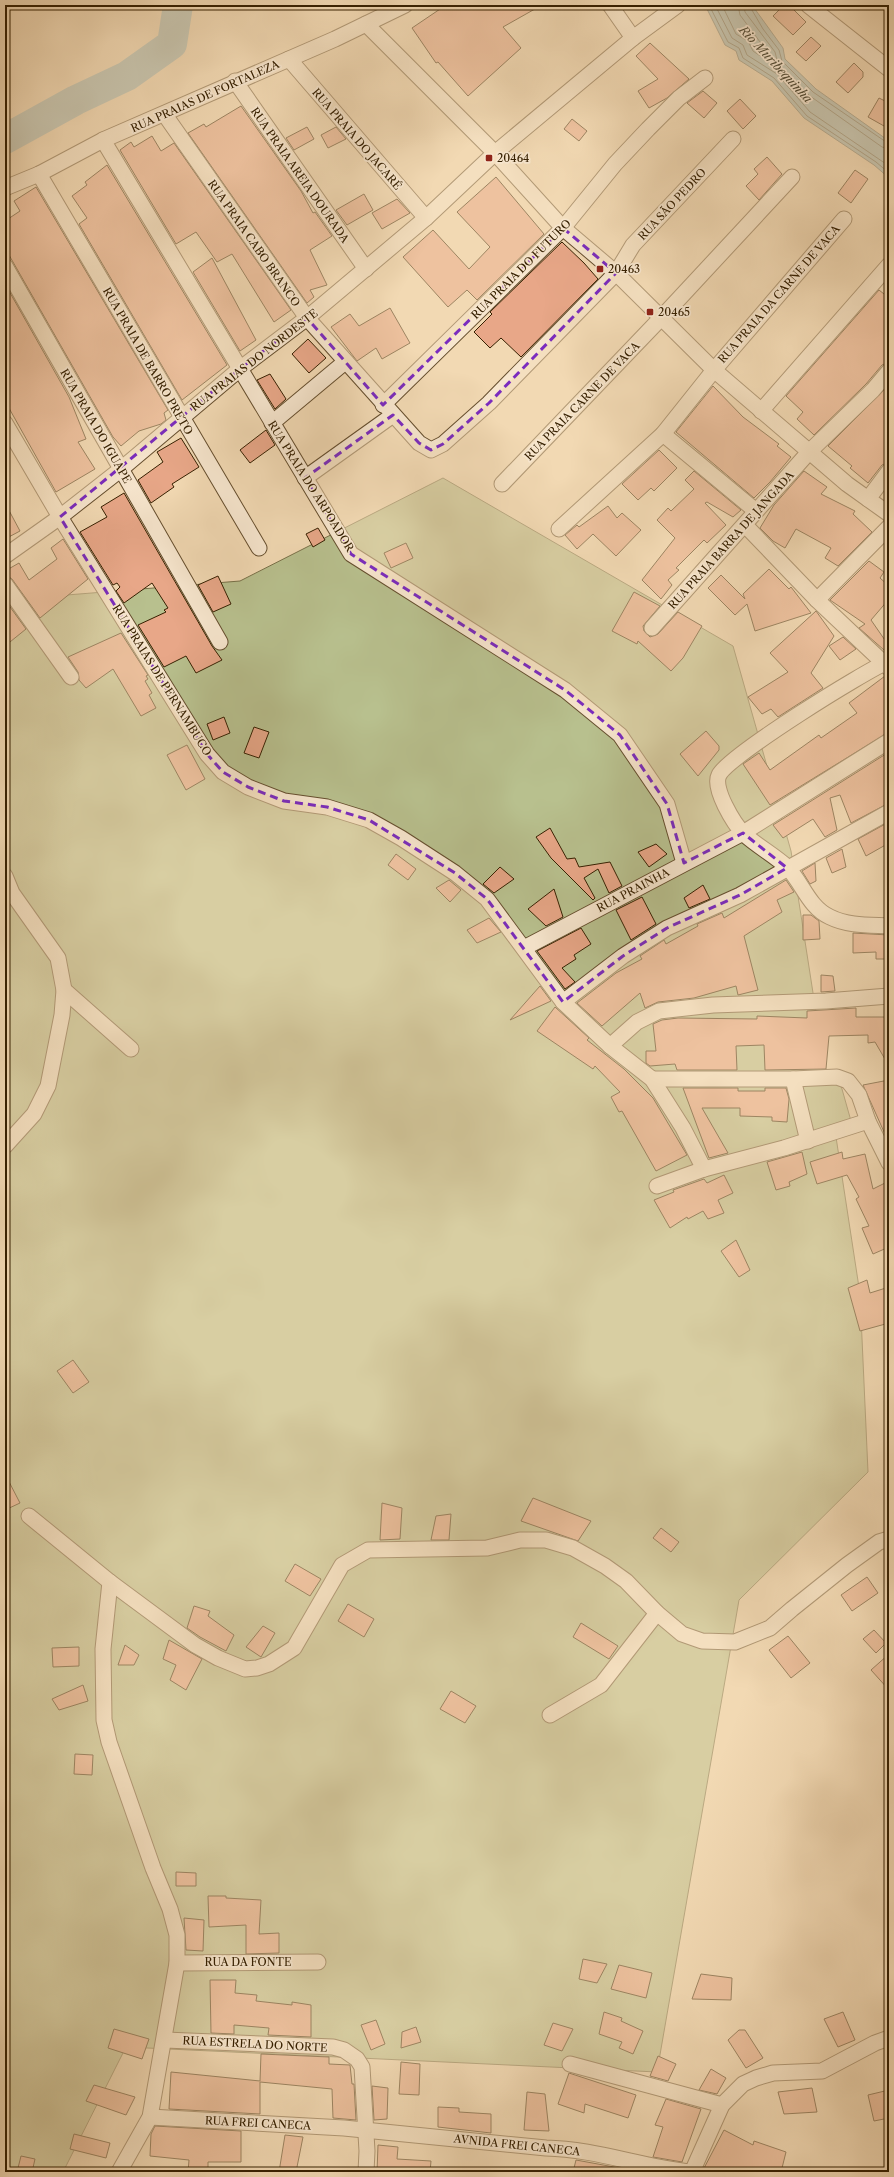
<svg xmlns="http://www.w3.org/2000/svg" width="894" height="2177" font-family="'Libre Caslon Text',serif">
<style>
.green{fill:#b8c08e;stroke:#777048}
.water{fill:#9db8b5;stroke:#747b6d}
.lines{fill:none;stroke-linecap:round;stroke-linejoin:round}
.shore{stroke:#6a6c5b;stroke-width:1}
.river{stroke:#9db8b5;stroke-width:30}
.building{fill:#e8a788;stroke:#362001}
.street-casing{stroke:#654e2e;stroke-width:17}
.street{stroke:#f7e6ce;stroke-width:15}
.marked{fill:none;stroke:#7b2cbf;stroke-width:3;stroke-dasharray:8 5;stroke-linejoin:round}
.poi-dot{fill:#8f2418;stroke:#f7e6ce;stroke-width:1.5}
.labels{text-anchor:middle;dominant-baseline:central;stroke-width:3.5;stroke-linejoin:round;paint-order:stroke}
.street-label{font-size:11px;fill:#362001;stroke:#f7e6ce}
.poi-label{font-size:11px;fill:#362001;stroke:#f7e6ce;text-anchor:start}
.water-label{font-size:12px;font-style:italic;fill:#554e37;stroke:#f7e6ce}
</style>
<rect width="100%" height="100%" fill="#f2d9b3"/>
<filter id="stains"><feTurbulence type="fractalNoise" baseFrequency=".005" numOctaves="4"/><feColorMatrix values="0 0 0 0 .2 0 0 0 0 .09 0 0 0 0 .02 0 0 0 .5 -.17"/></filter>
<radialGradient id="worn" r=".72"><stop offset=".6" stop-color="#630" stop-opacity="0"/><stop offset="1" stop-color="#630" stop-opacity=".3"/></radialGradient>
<path class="green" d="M443,478L733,646L791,851L827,1083L840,1082L851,1121L834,1124L860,1294L868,1472L739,1600L657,2072L126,2047L63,2172H5V600L240,581Z"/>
<path class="water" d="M705,5H752L783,48L785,59L816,89L889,141V178L874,165L804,118L772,81L739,60L736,51L725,45Z"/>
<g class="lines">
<g class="shore">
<path d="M709,5L728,42L739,48L743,58L774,78L807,116L876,162L889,173"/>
<path d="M715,5L732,38L743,45L747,55L777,74L810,112L889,166"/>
<path d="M722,5L736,34L748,41L753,51L769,62V54L740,15L738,5"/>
<path d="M744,5L745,12L775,52L778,64L810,96L882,147L889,149"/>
<path d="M749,5L763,29L779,50L782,61L813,92L889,144"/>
</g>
<path class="river" d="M5,139L76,100L127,76L172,44L178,5"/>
</g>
<g class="building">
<path d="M446,5H542L503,27L521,48L468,96L438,62L436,63L412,28Z"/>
<path d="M784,5H789L806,22L793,35L773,16Z"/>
<path d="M811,37L821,46L806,61L796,52Z"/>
<path d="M650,43L689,79L667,98L649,108L638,91L658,79L636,56Z"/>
<path d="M854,63L863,72V77L848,93L836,82Z"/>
<path d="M703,91L717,103L704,118L687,103Z"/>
<path d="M879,98L889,103V117L884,126L868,117Z"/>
<path d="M740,99L756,116L743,129L727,111Z"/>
<path d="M241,106L301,191L313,213L315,212L332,236L310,250L327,285L310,290L314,297L307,303L188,133L204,124L206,127Z"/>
<path d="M572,119L587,131L579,141L564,129Z"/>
<path d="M307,127L314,139L294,150L286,138Z"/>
<path d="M336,127L346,139L328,148L321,135Z"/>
<path d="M152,136L161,151L174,143L291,310L274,322L232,254L217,262L196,232L176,244L120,150L131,142L134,147Z"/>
<path d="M767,157L782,174L759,200L746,186L758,174L754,169Z"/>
<path d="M107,165L227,365L182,400L79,224L87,218L72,196L87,185L85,182Z"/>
<path d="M855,170L868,179L851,203L838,193Z"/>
<path d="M496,177L544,234L477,300L467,290L448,307L403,257L433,230L469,269L490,247L457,212Z"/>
<path d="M36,187L168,410L164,413L166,420L161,424L139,431L121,446L113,437L5,248V221L20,211L14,201Z"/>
<path d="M364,194L373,210L347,225L336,210Z"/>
<path d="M397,199L410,213L382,229L372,213Z"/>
<path d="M562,242L584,263L598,279L521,357L501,338L490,348L474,332L492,314L490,312Z"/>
<path d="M212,258L256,340L240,351L193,272Z"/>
<path d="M879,290L889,298V362L882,365L866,384L814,435L797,419L803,412L786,396Z"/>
<path d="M9,291L69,397L86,439L78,442L95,469L56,492L5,401V294Z"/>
<path d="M390,308L410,343L382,359L376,348L357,361L331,327L350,314L359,326Z"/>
<path d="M308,339L326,358L309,373L292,354Z"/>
<path d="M270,374L286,399L275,409L257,380Z"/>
<path d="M889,385V462L882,465L868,483L850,468L852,466L828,446Z"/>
<path d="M713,386L743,417L779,444L777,446L791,457L770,482L754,498L676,432Z"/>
<path d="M266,430L275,445L250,463L240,450Z"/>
<path d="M181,438L199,467L172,484L174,487L151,503L138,480L163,462L157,452Z"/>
<path d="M659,450L677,468L654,491L651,488L638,500L622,484Z"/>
<path d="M694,471L741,510L733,517L707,502L705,503L726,525L707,543L704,540L676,568L679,570L668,580L672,585L661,599L642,580L675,538L657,520L668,508L671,511L694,489L685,480Z"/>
<path d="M804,471L827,487L821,494L855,511L853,514L872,532L838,566L825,558L831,548L796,529L785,548L773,541L760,528L774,505Z"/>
<path d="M124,493L212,646L222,660L196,673L186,656L164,667L138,625L166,612L164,610L168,608L152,583L124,603L116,591L120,587L117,583L113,585L80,532L107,517L101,507Z"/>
<path d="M5,503L20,531L5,539Z"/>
<path d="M608,506L617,518L622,513L641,530L616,556L593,534L577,549L565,535L577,525L579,527Z"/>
<path d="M318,528L325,540L313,547L306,534Z"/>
<path d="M63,539L88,579L40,618L12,579L5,575V571L19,563L29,580L57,559L51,548Z"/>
<path d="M406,543L413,558L391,568L384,553Z"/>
<path d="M869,561L884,572L880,578L889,586V599L871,620L889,646L884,650L859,628L865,624L830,600Z"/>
<path d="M769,569L789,589L791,587L811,613L755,631L747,604L735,615L708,588L721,575L745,599L743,594Z"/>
<path d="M218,576L231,604L213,612L198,585Z"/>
<path d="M634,592L660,606L643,626L644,631L650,637L658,634L678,612L702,626L683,658L671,671L638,641L637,644L612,631Z"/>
<path d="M5,600L26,629L5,646Z"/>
<path d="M816,611L834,636L811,673L823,688L778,717L771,709L762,714L748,697L788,672L770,653Z"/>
<path d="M121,633L148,675L146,676L148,679L145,681L152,693L149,695L156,708L141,716L113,669L86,688L79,680L78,672L68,657Z"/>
<path d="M843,637L856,649L840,660L829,646Z"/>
<path d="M885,676L889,677V732L770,805L743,764L759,753L770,770L819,735L821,738L857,713L849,703Z"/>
<path d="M224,717L230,733L213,740L207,724Z"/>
<path d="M254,727L269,732L259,758L244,753Z"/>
<path d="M706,731L719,746V750L698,776L680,754Z"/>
<path d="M187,745L205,779L186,790L167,755Z"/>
<path d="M889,752V803L851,823L840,795L830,798L837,830L825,837L813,819L783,838L773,825Z"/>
<path d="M889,822V843L866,856L858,839Z"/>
<path d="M550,828L567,859L575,858L579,867L610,862L622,886L609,893L598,869L584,878L595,898L593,900L551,858L536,837Z"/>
<path d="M656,844L667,854L649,867L638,852Z"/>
<path d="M842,849L846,867L832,873L826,858Z"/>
<path d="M396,854L416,869L408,880L388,865Z"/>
<path d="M815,863L816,881L810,884L802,871Z"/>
<path d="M500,867L514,879L494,893L483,884Z"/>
<path d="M449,880L461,890L450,902L436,888Z"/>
<path d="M786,880L794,892L777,900L782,912L744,936L758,990L738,995L736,986L694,998L658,1002L645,1008L640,993L602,1026L577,1003L616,973L642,959L640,956L664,940L666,944L698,926L697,924L722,913L724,918Z"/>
<path d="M703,885L710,899L689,908L684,898Z"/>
<path d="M554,889L563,917L546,926L528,909Z"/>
<path d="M642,897L656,924L631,940L616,910Z"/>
<path d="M803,915H811L819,921L820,939L803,940Z"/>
<path d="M489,918L501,932L477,943L467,930Z"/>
<path d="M581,928L591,944L574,955L576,959L562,968L575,982L565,989L537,951Z"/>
<path d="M853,933L889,935V959H876V952L853,953Z"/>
<path d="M821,975L833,976L835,991L821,992Z"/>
<path d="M540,986L551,1001L510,1020Z"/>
<path d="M555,1007L589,1038L587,1040L624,1069L653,1098L687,1155L656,1171L622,1111L619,1112L611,1097L620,1092L595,1066L593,1069L537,1031Z"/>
<path d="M856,1008V1017H888L889,1066L875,1042L868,1043V1035L829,1036L826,1069L765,1070L764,1045L736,1046L737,1070H677L675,1064L650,1066L646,1063V1051H656L653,1024L662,1020L678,1018L757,1019V1016L807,1018V1011Z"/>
<path d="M889,1080V1143L863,1085Z"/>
<path d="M683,1088H738V1091H765V1088H786L789,1099L787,1122L772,1121V1117L740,1116V1108H702L728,1153L709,1158Z"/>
<path d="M802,1152L807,1174L789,1182L790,1186L776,1190L767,1162Z"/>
<path d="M842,1152L843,1159L865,1154L873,1189L889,1181V1247L873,1254L862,1228L869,1226L856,1199L859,1197L847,1175L817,1184L810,1162Z"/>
<path d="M724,1175L733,1193L718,1200L724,1213L708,1219L703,1211L688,1219L687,1217L670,1228L654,1200L674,1192L673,1190L704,1179L707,1183Z"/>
<path d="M736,1240L750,1270L739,1277L721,1251Z"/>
<path d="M867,1280L870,1293L889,1287V1323L860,1331L848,1288Z"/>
<path d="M73,1360L89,1382L73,1393L57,1371Z"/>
<path d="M5,1474L20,1503L5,1510Z"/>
<path d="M533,1498L591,1521L578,1541L521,1521Z"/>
<path d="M382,1503L402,1508L400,1539L380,1540Z"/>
<path d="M451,1514L449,1540H431L436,1516Z"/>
<path d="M661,1528L679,1542L671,1552L653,1538Z"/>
<path d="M295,1564L321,1579L310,1596L285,1581Z"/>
<path d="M867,1577L878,1593L852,1611L841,1595Z"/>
<path d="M348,1604L374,1619L364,1637L338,1621Z"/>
<path d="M194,1606L210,1611L208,1616L234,1635L226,1651L200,1637L187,1628Z"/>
<path d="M581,1623L618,1646L609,1659L573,1637Z"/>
<path d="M263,1626L275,1633L261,1657L246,1647Z"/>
<path d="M874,1630L886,1643L876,1653L863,1639Z"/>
<path d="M788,1636L810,1663L791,1678L769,1650Z"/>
<path d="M169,1640L202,1659L186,1690L170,1680L176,1665L163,1659Z"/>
<path d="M125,1645L139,1655L134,1665H118Z"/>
<path d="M79,1647V1666L53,1667L52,1648Z"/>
<path d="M889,1654V1690L871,1670Z"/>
<path d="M83,1685L88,1701L59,1710L52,1699Z"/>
<path d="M451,1691L476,1706L465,1723L440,1709Z"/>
<path d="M75,1754L93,1755L92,1775L74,1774Z"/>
<path d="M176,1872L196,1873V1886H176Z"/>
<path d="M208,1896H226V1898L261,1900L259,1934L279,1933V1953L246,1954V1925L209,1927Z"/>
<path d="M184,1918L204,1920L203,1951L186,1950Z"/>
<path d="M583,1959L607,1964L597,1983L579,1979Z"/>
<path d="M619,1965L652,1973L646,1998L611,1989Z"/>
<path d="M701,1974L732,1978L731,2000L692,1999Z"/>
<path d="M210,1980H236L235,1993L257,1995L256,2001L292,2005V2002L311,2005V2037L268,2035L269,2028L234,2025V2034L211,2033Z"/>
<path d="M604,2012L622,2018L621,2021L643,2031L633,2054L619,2048L622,2042L599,2034Z"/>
<path d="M843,2012L855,2040L838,2047L824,2019Z"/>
<path d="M376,2020L385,2044L371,2050L361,2025Z"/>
<path d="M553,2023L573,2029L562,2051L544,2045Z"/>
<path d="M416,2027L421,2042L401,2048L402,2032Z"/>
<path d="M114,2029L149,2039L142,2059L108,2048Z"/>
<path d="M739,2030H745L763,2058L746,2068L728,2040Z"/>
<path d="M261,2054L329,2057V2064L350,2065L352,2084H354L356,2120L333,2118L332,2089L260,2082V2114L169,2109L171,2072L260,2081Z"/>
<path d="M658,2056L676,2064L668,2081L650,2076Z"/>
<path d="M401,2062L420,2064L419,2095L399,2094Z"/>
<path d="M711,2069L726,2078L717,2094L699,2090Z"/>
<path d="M569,2073L636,2095L628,2118L585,2104L584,2113L558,2104Z"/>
<path d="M94,2085L135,2097L126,2115L86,2101Z"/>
<path d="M372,2086L388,2088L387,2119L374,2120Z"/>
<path d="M812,2088L817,2112L784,2114L778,2092Z"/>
<path d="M889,2090V2118L874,2121L868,2095Z"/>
<path d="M527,2092L545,2094L549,2131L524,2130Z"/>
<path d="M666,2099L701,2109L682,2162L653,2157L663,2127L655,2125Z"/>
<path d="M438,2107L459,2108V2112L491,2114V2133L438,2127Z"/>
<path d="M155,2126L241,2131V2162H208V2172H188L189,2160L150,2156L151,2134Z"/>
<path d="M724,2130L753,2145L754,2141L786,2152L781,2172H702Z"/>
<path d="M74,2134L110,2143L106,2158L70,2149Z"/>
<path d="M285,2135L303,2137L296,2172H279Z"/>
<path d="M378,2145L398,2147L397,2159L431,2161L430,2172H377Z"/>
<path d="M21,2156L35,2159L32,2172H17Z"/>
<path d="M576,2160L625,2169V2172H573Z"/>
</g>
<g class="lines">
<defs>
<g id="street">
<path d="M610,5L633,38"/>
<path d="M808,5L889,69"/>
<path d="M366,24L495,153L563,228L616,273L714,370L847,484L889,514"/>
<path d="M289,59L426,218"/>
<path d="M235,81L366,269"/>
<path d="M165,115L307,318L419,443L431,450L443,444L489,403L616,273L633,245L733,139"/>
<path d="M103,140L351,554L565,690L620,735L667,804L684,863"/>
<path d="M39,174L259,548"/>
<path d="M5,188L39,174L103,140L335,39L405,5"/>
<path d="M5,266L220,642"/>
<path d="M383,405L563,228L615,164L648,129L679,98L705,78"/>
<path d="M761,411L889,265"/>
<path d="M5,423L60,517L207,754L223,772L248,787L284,801L327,807L369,820L401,838L455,873L487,899L563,1002L610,1046L652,1079L683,1128L704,1169"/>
<path d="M272,423L345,362"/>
<path d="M663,434L756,511"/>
<path d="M305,478L393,415"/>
<path d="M502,484L662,317L792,177"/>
<path d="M868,499L889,471"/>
<path d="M745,525L817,600L889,668"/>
<path d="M559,529L663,434L714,370L844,219"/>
<path d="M5,556L60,517L120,470L241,368L307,318L426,218L495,153L633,38L678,5"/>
<path d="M5,584L71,677"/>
<path d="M817,600L889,527"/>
<path d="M652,628L809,452L873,390L889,371"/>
<path d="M889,661C865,671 728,756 719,775C712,788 734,824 744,834C757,846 774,855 787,867C802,882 809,908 830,917C848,926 869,925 889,926"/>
<path d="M5,876L12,893L58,958L64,990L62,1015L48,1086L34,1114L5,1146"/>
<path d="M524,948L743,833L889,741"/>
<path d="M64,990L131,1049"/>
<path d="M563,1002L623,956L667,928L740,895L889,812"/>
<path d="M610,1046L637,1022L659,1011L713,1005L826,1001L889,996"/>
<path d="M652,1079H793L837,1077L848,1081L859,1095L868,1121L889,1163"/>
<path d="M793,1079L808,1141"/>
<path d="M657,1186L704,1169L784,1148L868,1121"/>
<path d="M29,1516L110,1582L195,1645L218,1658L245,1669L257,1668L269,1664L294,1648L342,1565L368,1550L487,1548L520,1540H546L573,1548L605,1566L626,1581L657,1613L682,1634L702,1641L735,1642L770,1628L792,1609L847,1565L879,1542L889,1539"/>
<path d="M110,1582L103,1649L104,1720L109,1742L153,1868L170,1909L177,1935V1963L150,2117L119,2172"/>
<path d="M550,1715L601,1685L657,1613"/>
<path d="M177,1963L318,1962"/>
<path d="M165,2040L333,2047L344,2050L357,2059L362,2067L367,2151L366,2172"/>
<path d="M570,2064L722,2105"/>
<path d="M150,2117L344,2128L546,2148C595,2149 642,2167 691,2172"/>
<path d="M692,2172L722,2105L743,2084L756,2078L773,2073L822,2071L875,2043L889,2038"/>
</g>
</defs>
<use href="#street" class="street-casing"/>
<use href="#street" class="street"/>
</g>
<path d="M0 0H894V2177H0ZM563,228L616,273L489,403L443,444L431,450L419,443L393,415L305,478L351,554L565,690L620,735L667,804L684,863L743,833L787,868L740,895L667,928L623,956L563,1002L487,899L455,873L369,820L327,807L284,801L248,787L223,772L207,754L60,517L241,368L307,318L383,405Z" fill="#f2d9b3" fill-opacity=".55" fill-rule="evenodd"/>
<path class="marked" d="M563,228L616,273L489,403L443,444L431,450L419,443L393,415L305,478L351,554L565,690L620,735L667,804L684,863L743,833L787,868L740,895L667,928L623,956L563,1002L487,899L455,873L369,820L327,807L284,801L248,787L223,772L207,754L60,517L241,368L307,318L383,405Z"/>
<g class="poi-dot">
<rect x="485" y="154" width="8" height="8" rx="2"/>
<rect x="596" y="265" width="8" height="8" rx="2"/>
<rect x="646" y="308" width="8" height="8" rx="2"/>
</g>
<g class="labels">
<g class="street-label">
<text transform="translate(205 96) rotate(-24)">RUA PRAIAS DE FORTALEZA</text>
<text transform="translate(357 139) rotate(49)">RUA PRAIA DO JACARÉ</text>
<text transform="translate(300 175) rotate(55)">RUA PRAIA AREIA DOURADA</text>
<text transform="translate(672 204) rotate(-47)">RUA SÃO PEDRO</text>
<text transform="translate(254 243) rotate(55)">RUA PRAIA CABO BRANCO</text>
<text transform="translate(521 269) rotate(-45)">RUA PRAIA DO FUTURO</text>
<text transform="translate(779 294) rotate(-49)">RUA PRAIA DA CARNE DE VACA</text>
<text transform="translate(254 360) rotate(-38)">RUA PRAIAS DO NORDESTE</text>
<text transform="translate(148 361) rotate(60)">RUA PRAIA DE BARRO PRETO</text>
<text transform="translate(582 401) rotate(-46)">RUA PRAIA CARNE DE VACA</text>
<text transform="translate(96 426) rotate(60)">RUA PRAIA DO IGUAPE</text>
<text transform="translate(311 486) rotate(58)">RUA PRAIA DO ARPOADOR</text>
<text transform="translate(731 540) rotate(-48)">RUA PRAIA BARRA DE JANGADA</text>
<text transform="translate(162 680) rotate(58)">RUA PRAIAS DE PERNAMBUCO</text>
<text transform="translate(633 890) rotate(-28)">RUA PRAINHA</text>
<text x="248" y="1962">RUA DA FONTE</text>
<text transform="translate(255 2044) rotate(3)">RUA ESTRELA DO NORTE</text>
<text transform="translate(258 2123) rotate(3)">RUA FREI CANECA</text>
<text transform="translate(517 2145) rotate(6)">AVNIDA FREI CANECA</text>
</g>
<g class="poi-label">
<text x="497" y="158">20464</text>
<text x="608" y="269">20463</text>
<text x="658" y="312">20465</text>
</g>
<g class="water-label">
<text transform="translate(776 64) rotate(47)">Rio Muribequinha</text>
</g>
</g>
<rect width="894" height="2177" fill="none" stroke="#f2d9b3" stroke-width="20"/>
<rect x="6" y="6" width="882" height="2165" fill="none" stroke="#362001" stroke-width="2"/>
<rect x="10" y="10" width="874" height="2157" fill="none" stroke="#362001"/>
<rect width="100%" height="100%" filter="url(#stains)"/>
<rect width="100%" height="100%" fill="url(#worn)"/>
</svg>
